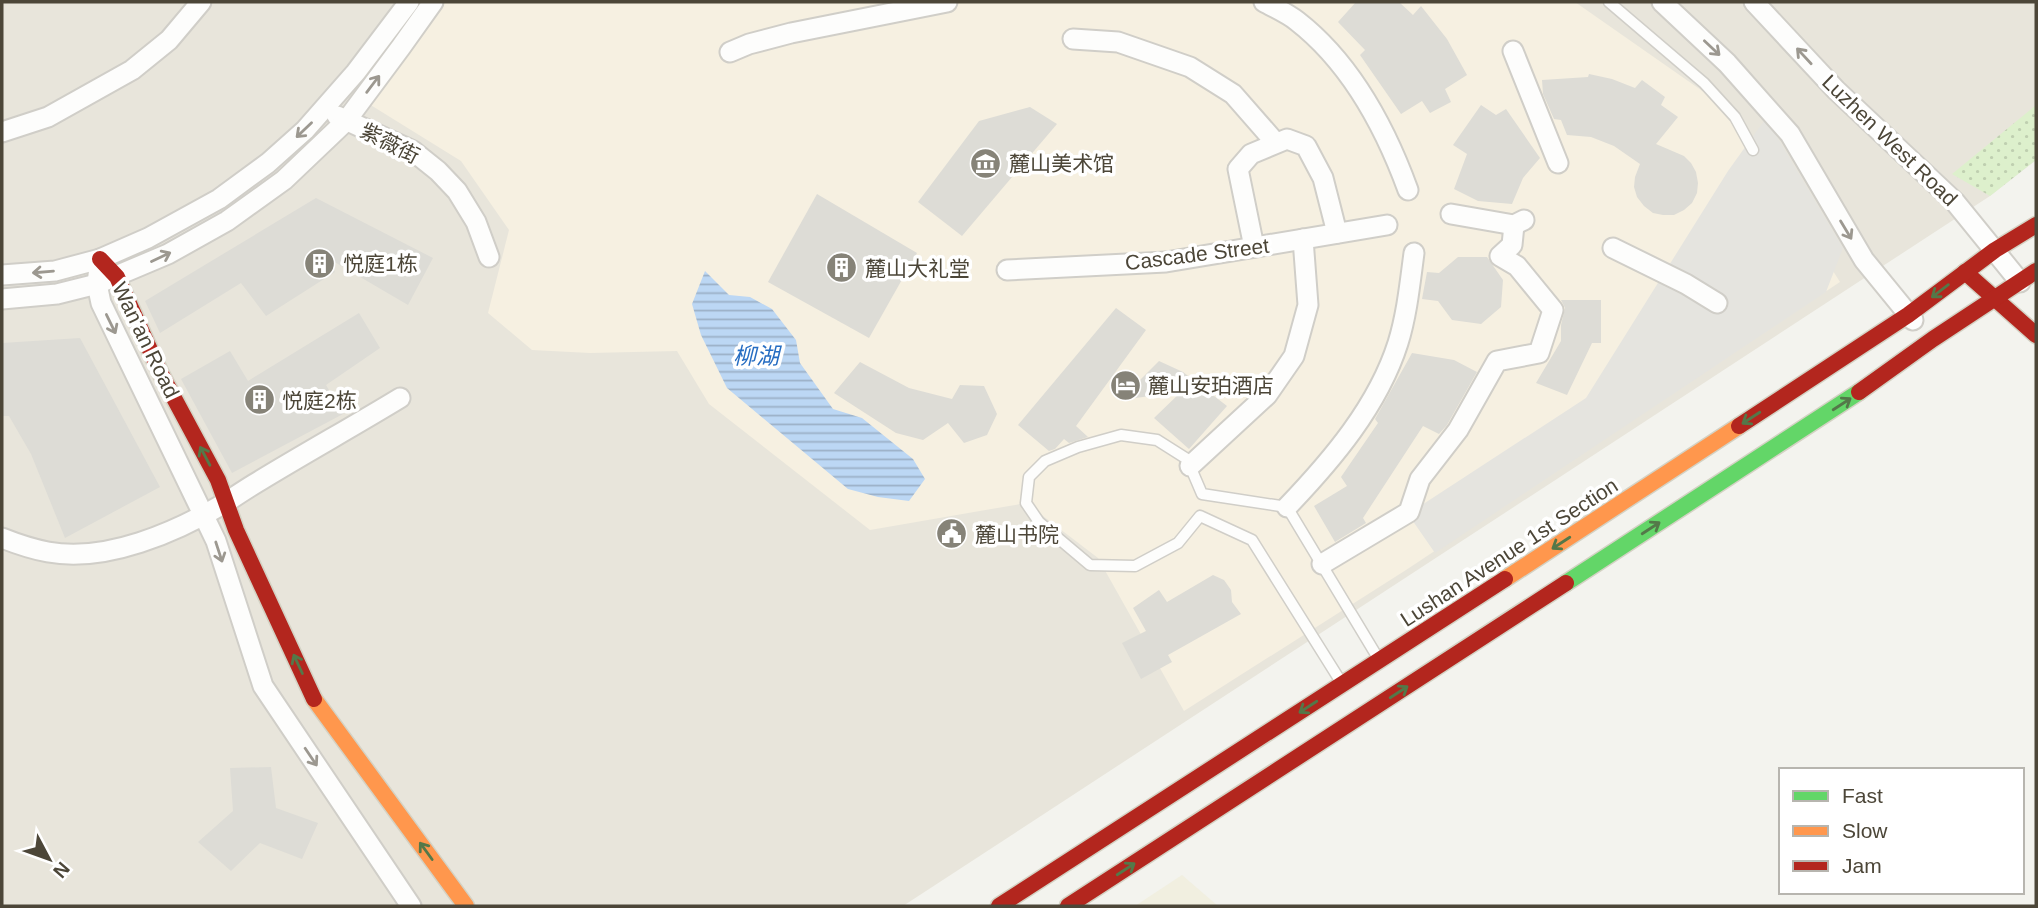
<svg xmlns="http://www.w3.org/2000/svg" width="2038" height="908" font-family="Arial,'Noto Sans SC',sans-serif">
<style>
.residential{fill:#e8e5db}
.commercial{fill:#f6f0e1}
.education{fill:#f1efe0}
.grass{fill:url(#grass-dots)}
.parking{fill:#e5e4df}
.water{fill:url(#water-rules)}
.building{fill:#dddcd6}
.lines{fill:none;stroke-linecap:round;stroke-linejoin:round}
.lane-casing{stroke:#d0cec8;stroke-width:13}
.street-casing{stroke:#d0cec8;stroke-width:23}
.fast-casing{stroke:#d4d2c4;stroke-width:19}
.slow-casing{stroke:#d4d2c4;stroke-width:19}
.jam-casing{stroke:#d4d2c4;stroke-width:19}
.lane{stroke:#fdfdfc;stroke-width:10}
.street{stroke:#fdfdfc;stroke-width:19}
.fast{stroke:#63d668;stroke-width:16}
.slow{stroke:#ff974d;stroke-width:16}
.jam{stroke:#b3261e;stroke-width:16}
.oneway{stroke:#9c9890}
.oneway2{stroke:#547849}
.labels{text-anchor:middle;dominant-baseline:central;stroke-width:7;stroke-linejoin:round;paint-order:stroke}
.street-label{font-size:21px;fill:#4c4638;stroke:#fff}
.poi-label{font-size:21px;fill:#4c4638;stroke:#fff;text-anchor:start}
.water-label{font-size:23px;font-style:italic;fill:#266dc2;stroke:#fff}
</style>
<defs>
<pattern id="grass-dots" width="8" height="8" patternUnits="userSpaceOnUse" patternTransform="scale(1.75)"><rect width="8" height="8" fill="#ddf0cc"/><path d="M2 2h.1M6 6h.1" fill="none" stroke="#bfcfb0" stroke-width="1.8" stroke-linecap="round"/></pattern>
<pattern id="water-rules" width="6" height="5" patternUnits="userSpaceOnUse" patternTransform="scale(1.75)"><rect width="6" height="5" fill="#bcd7f4"/><path d="M0 2.5h6" fill="none" stroke="#9bb0c7"/></pattern>
</defs>
<rect width="100%" height="100%" fill="#f3f3ee"/>
<path class="residential" d="M2,2H2036V160L1990,196L903,906H2Z"/>
<path class="commercial" d="M440,2H1575L1721,104L1792,206L1840,282L1406,570L1184,711L1098,558L1026,503L870,530L709,404L677,351L590,353L532,350L488,313L509,230L461,161L369,104Z"/>
<path class="education" d="M1182,875L1218,906H1135Z"/>
<path class="grass" d="M2036,105V160L1990,196L1952,174Z"/>
<path class="parking" d="M1766,118L1843,248L1826,292L1435,553L1408,514L1586,398L1728,171Z"/>
<path class="water" d="M705,271L729,295L750,297L772,309L796,340L800,363L833,409L862,418L913,459L925,479L909,501L878,497L848,489L727,388L701,335L692,304Z"/>
<g class="building">
<path d="M1356,2H1399L1413,15L1421,6L1447,39L1467,75L1445,89L1451,102L1430,113L1422,101L1401,114L1360,55L1365,50L1338,22Z"/>
<path d="M1589,74L1612,79L1635,88L1642,80L1665,97L1661,105L1678,117L1656,144L1684,156L1691,163L1696,172L1698,183L1697,193L1692,203L1684,210L1674,215H1663L1653,213L1644,206L1637,197L1634,187L1635,177L1640,164L1614,146L1591,137L1567,135L1561,120L1554,119L1543,94L1542,80L1588,77Z"/>
<path d="M1481,105L1496,115L1506,109L1540,158L1523,178L1512,204L1478,201L1454,189L1467,154L1453,145Z"/>
<path d="M1030,107L1057,124L962,236L918,202L979,121Z"/>
<path d="M817,194L917,253L869,338L768,282Z"/>
<path d="M316,198L433,258L408,305L326,257L335,272L266,316L241,283L160,333L145,301Z"/>
<path d="M1458,257H1487L1503,280L1501,307L1481,324L1452,320L1438,301L1422,299L1427,272L1439,273Z"/>
<path d="M1561,300H1601V343H1592L1567,395L1536,383L1561,341V325L1565,308Z"/>
<path d="M1116,308L1146,330L1076,426L1088,437L1069,443L1064,439L1055,449L1049,451L1018,425Z"/>
<path d="M359,313L380,348L326,385L343,414L232,473L181,379L230,351L248,381Z"/>
<path d="M80,338L160,487L65,538L31,454L9,416H2V343Z"/>
<path d="M1412,353L1454,360L1477,372L1447,425L1439,434L1423,426L1363,518L1366,523L1335,542L1314,506L1347,486L1341,477L1378,423L1375,419Z"/>
<path d="M1159,361L1183,372L1227,406L1189,449L1154,418L1181,392L1120,400Z"/>
<path d="M860,362L909,388L952,399L960,385L984,386L997,414L987,435L964,443L948,423L923,440L896,433L834,393Z"/>
<path d="M1213,575L1224,580L1231,590L1232,602L1241,614L1168,655L1172,662L1141,679L1122,643L1146,631L1133,608L1159,590L1167,602Z"/>
<path d="M271,767L276,808L318,823L302,859L260,843L231,871L198,842L233,811L230,768Z"/>
</g>
<g class="lines">
<defs>
<g id="lane">
<path d="M1609,2L1704,83L1735,117L1753,150"/>
<path d="M1341,682L1252,540L1200,516L1178,543L1135,566L1090,565L1039,522L1026,503L1029,477L1045,461L1078,447L1121,435L1157,440L1187,459L1202,494L1287,507L1378,658"/>
</g>
<g id="street">
<path d="M1264,2C1275,8 1287,13 1297,21C1351,63 1385,127 1408,190"/>
<path d="M1662,2L1727,63L1790,134L1864,260L1913,320"/>
<path d="M1754,2L1836,90L1955,202L2020,282"/>
<path d="M1073,39L1118,42L1190,67L1233,94L1275,142"/>
<path d="M1513,51L1558,163"/>
<path d="M730,52L749,44L791,33L947,2"/>
<path d="M337,116L413,151L438,171L457,191L476,222L489,257"/>
<path d="M2,132L48,117L132,70L169,40L201,2"/>
<path d="M1451,214L1514,225L1524,220"/>
<path d="M1254,247L1238,169L1251,154L1287,139L1306,146L1323,178L1337,233"/>
<path d="M1613,248L1686,284L1717,303"/>
<path d="M100,259L97,284L101,303L216,541L263,686L411,906"/>
<path d="M1007,270L1166,262L1387,225"/>
<path d="M2,275L55,271L100,259L148,238L219,199L268,163L305,130L356,72L409,2"/>
<path d="M2,299L57,294L97,284L168,254L227,221L284,180L346,121L401,47L433,2"/>
<path d="M1190,466L1267,395L1294,356L1308,305L1303,239"/>
<path d="M1287,507C1332,460 1378,406 1398,343C1407,314 1410,283 1414,253"/>
<path d="M2,538C17,544 32,549 48,552C106,563 176,532 225,503C237,495 249,487 261,480C307,452 354,426 400,398"/>
<path d="M1322,564L1409,512L1420,479L1458,430L1497,361L1539,353L1553,310L1517,266L1500,256L1512,245L1514,225"/>
</g>
<path id="fast" d="M1566,583L1859,392"/>
<g id="slow">
<path d="M1505,579L1739,426"/>
<path d="M314,699L466,906"/>
</g>
<g id="jam">
<path d="M100,259L117,277L160,372L218,480L236,530L314,699"/>
<path d="M1965,272L2036,335"/>
<path d="M1859,392L1933,339L2036,271"/>
<path d="M1739,426L1908,315L1995,250L2036,225"/>
<path d="M999,906L1505,579"/>
<path d="M1068,906L1566,583"/>
</g>
</defs>
<use href="#lane" class="lane-casing"/>
<use href="#street" class="street-casing"/>
<use href="#fast" class="fast-casing"/>
<use href="#slow" class="slow-casing"/>
<use href="#jam" class="jam-casing"/>
<use href="#lane" class="lane"/>
<use href="#street" class="street"/>
<use href="#fast" class="fast"/>
<use href="#slow" class="slow"/>
<use href="#jam" class="jam"/>
</g>
<defs><path id="oneway-shaft" d="M-6 0H5M1.5-3L5.5 0L1.5 3" fill="none" stroke-width="1.6" stroke-linecap="round" stroke-linejoin="round" transform="scale(1.75)"/></defs>
<g class="oneway">
<use href="#oneway-shaft" transform="translate(1712 48) rotate(43)"/>
<use href="#oneway-shaft" transform="translate(1804 56) rotate(-133)"/>
<use href="#oneway-shaft" transform="translate(373 84) rotate(-53)"/>
<use href="#oneway-shaft" transform="translate(304 130) rotate(136)"/>
<use href="#oneway-shaft" transform="translate(1846 230) rotate(59)"/>
<use href="#oneway-shaft" transform="translate(161 257) rotate(-25)"/>
<use href="#oneway-shaft" transform="translate(43 272) rotate(175)"/>
<use href="#oneway-shaft" transform="translate(111 324) rotate(64)"/>
<use href="#oneway-shaft" transform="translate(219 552) rotate(72)"/>
<use href="#oneway-shaft" transform="translate(311 757) rotate(56)"/>
</g>
<g class="oneway2">
<use href="#oneway-shaft" transform="translate(1940 291) rotate(143)"/>
<use href="#oneway-shaft" transform="translate(1842 404) rotate(-33)"/>
<use href="#oneway-shaft" transform="translate(1751 418) rotate(147)"/>
<use href="#oneway-shaft" transform="translate(205 456) rotate(-118)"/>
<use href="#oneway-shaft" transform="translate(1651 528) rotate(-33)"/>
<use href="#oneway-shaft" transform="translate(1561 543) rotate(147)"/>
<use href="#oneway-shaft" transform="translate(298 664) rotate(-115)"/>
<use href="#oneway-shaft" transform="translate(1399 692) rotate(-33)"/>
<use href="#oneway-shaft" transform="translate(1308 707) rotate(147)"/>
<use href="#oneway-shaft" transform="translate(426 851) rotate(-126)"/>
<use href="#oneway-shaft" transform="translate(1126 869) rotate(-33)"/>
</g>
<defs>
<symbol id="museum-disc" viewBox="-11 -11 22 22"><circle r="9.5" fill="#868378" stroke="#fff"/><path d="M0-6L6-3V-2H-6V-3ZM-5-1h2V3h-2ZM-1-1h2V3h-2ZM3-1h2V3H3ZM-6 4H6V6H-6Z" fill="#fff"/></symbol>
<symbol id="building-disc" viewBox="-11 -11 22 22"><circle r="9.5" fill="#868378" stroke="#fff"/><path d="M-4-6H4V6H1V3H-1V6H-4ZM-2.5-4.3h1.7v1.8h-1.7ZM.8-4.3h1.7v1.8H.8ZM-2.5-1h1.7V.8h-1.7ZM.8-1h1.7V.8H.8Z" fill="#fff"/></symbol>
<symbol id="hotel-disc" viewBox="-11 -11 22 22"><circle r="9.5" fill="#868378" stroke="#fff"/><path d="M-6-4.5h1.5V1H6V5H4.5V3h-9V5H-6ZM-4 0a1.8 1.8 0 1 1 3.6 0ZM.5 0V-2.5h3Q6-2.5 6 0Z" fill="#fff"/></symbol>
<symbol id="civic-disc" viewBox="-11 -11 22 22"><circle r="9.5" fill="#868378" stroke="#fff"/><path d="M-.6-6.5H3V-4.5H.6V-3L4-1V1h2V6H-6V1h2V-1L-.6-3ZM-1.2 2.5V6h2.4V2.5Z" fill="#fff"/></symbol>
</defs>
<g fill-rule="evenodd">
<use href="#museum-disc" x="968" y="146" width="35" height="35"/>
<use href="#building-disc" x="302" y="246" width="35" height="35"/>
<use href="#building-disc" x="824" y="250" width="35" height="35"/>
<use href="#hotel-disc" x="1108" y="368" width="35" height="35"/>
<use href="#building-disc" x="242" y="382" width="35" height="35"/>
<use href="#civic-disc" x="934" y="516" width="35" height="35"/>
</g>
<g class="labels">
<g class="street-label">
<text transform="translate(1890 140) rotate(44)">Luzhen West Road</text>
<text transform="translate(390 143) rotate(27)">紫薇街</text>
<text transform="translate(1197 254) rotate(-7)">Cascade Street</text>
<text transform="translate(146 340) rotate(64)">Wan'an Road</text>
<text transform="translate(1509 552) rotate(-33)">Lushan Avenue 1st Section</text>
</g>
<g class="poi-label">
<text x="1009" y="163">麓山美术馆</text>
<text x="343" y="263">悦庭1栋</text>
<text x="865" y="268">麓山大礼堂</text>
<text x="1148" y="385">麓山安珀酒店</text>
<text x="282" y="400">悦庭2栋</text>
<text x="975" y="534">麓山书院</text>
</g>
<g class="water-label">
<text x="756" y="356">柳湖</text>
</g>
</g>
<rect width="2038" height="908" fill="none" stroke="#4c4638" stroke-width="7"/>
<rect x="1779" y="768" width="245" height="126" fill="#ffffff" stroke="#b7b5af" stroke-width="2"/>
<rect x="1793" y="791" width="35" height="10" fill="#63d668" stroke="#b7b5af" stroke-width="2"/>
<text x="1842" y="803" font-size="21" fill="#4c4638">Fast</text>
<rect x="1793" y="826" width="35" height="10" fill="#ff974d" stroke="#b7b5af" stroke-width="2"/>
<text x="1842" y="838" font-size="21" fill="#4c4638">Slow</text>
<rect x="1793" y="861" width="35" height="10" fill="#b3261e" stroke="#b7b5af" stroke-width="2"/>
<text x="1842" y="873" font-size="21" fill="#4c4638">Jam</text>
<g transform="translate(49 859) rotate(131)" stroke="#ffffff" stroke-width="5" paint-order="stroke">
<path d="M0-5L12 26L0 18L-12 26Z" fill="#4c4638"/>
<text y="-10" font-size="19" font-weight="bold" text-anchor="middle" fill="#4c4638">N</text>
</g>
</svg>
